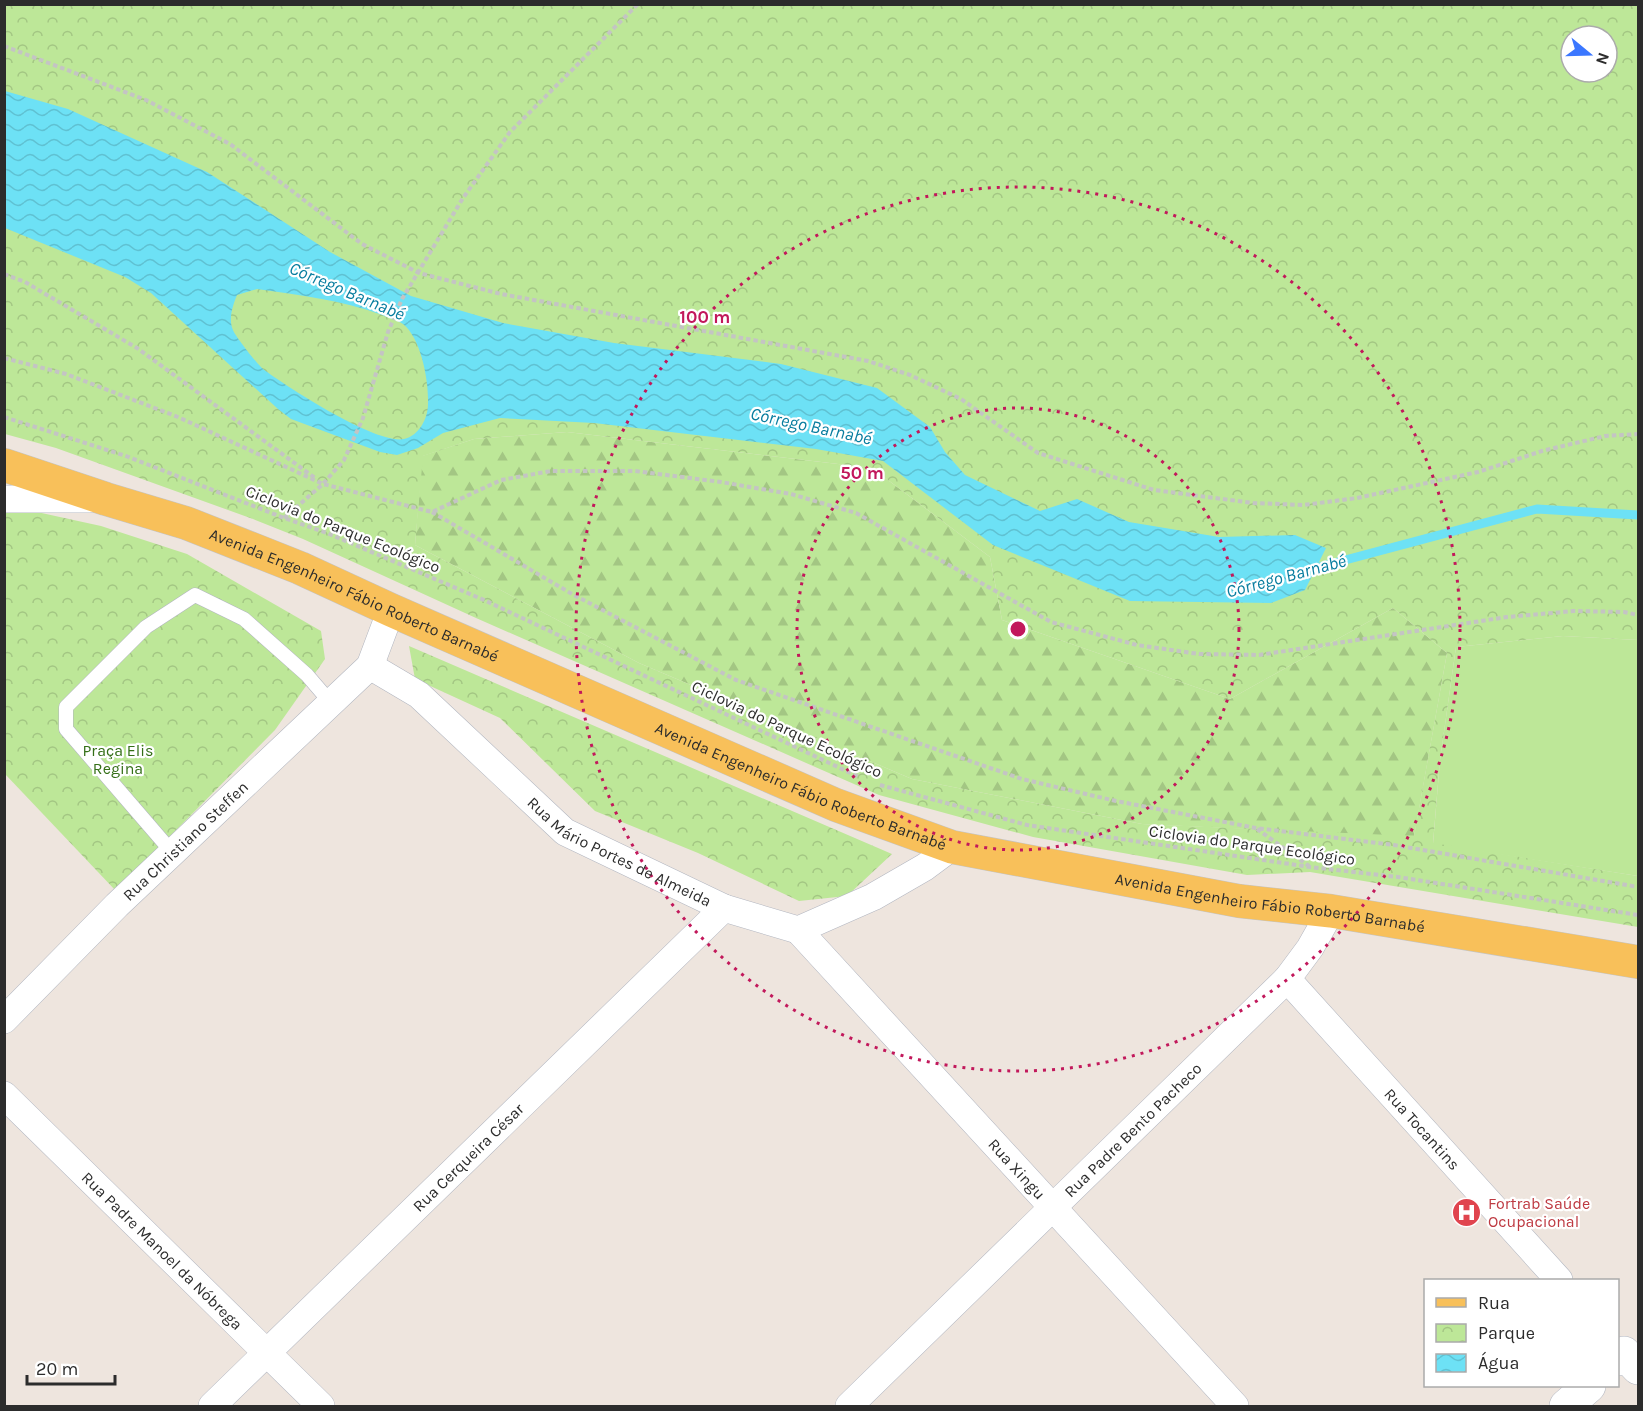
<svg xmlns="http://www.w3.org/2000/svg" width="1643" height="1411" font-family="Karla,sans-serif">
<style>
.grass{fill:#bde798}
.forest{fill:url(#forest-firs)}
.park{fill:url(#park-crowns);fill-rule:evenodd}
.water{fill:url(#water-waves);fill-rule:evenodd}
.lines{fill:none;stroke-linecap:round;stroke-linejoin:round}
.stream{stroke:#6de1f5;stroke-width:9}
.lane-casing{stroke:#b2b6c0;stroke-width:15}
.street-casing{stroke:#b2b6c0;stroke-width:28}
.secondary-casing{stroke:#b2b6c0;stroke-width:34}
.primary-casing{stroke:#c4c4c4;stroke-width:34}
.path{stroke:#c4c4c4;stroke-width:4;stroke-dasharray:4.5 3;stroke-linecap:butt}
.lane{stroke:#fff;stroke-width:14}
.street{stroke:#fff;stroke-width:27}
.secondary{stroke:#fff;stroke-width:33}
.primary{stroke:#f8c05a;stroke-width:33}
.ring{fill:none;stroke:#c2185b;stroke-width:3;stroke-dasharray:3 6}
.labels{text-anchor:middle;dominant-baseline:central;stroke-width:4.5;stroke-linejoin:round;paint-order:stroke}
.street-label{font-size:16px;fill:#2c2c2c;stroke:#fff}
.park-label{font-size:16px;fill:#346f17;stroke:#fff}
.health-label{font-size:16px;fill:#be3a42;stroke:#fff;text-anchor:start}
.water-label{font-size:18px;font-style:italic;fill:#087d9f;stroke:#fff}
.centre{fill:#c2185b;stroke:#fff;stroke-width:3}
.ring-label{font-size:18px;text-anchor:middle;font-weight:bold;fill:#c2185b;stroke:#fff;stroke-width:4.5;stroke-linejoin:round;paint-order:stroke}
</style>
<defs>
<pattern id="forest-firs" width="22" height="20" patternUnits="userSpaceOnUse" patternTransform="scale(1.5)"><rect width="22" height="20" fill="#bde798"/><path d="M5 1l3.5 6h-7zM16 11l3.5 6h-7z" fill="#a3c683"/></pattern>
<pattern id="park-crowns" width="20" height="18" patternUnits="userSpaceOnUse" patternTransform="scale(1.5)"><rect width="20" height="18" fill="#bde798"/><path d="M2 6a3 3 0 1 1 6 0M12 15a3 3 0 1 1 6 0" fill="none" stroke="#a3c683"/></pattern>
<pattern id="water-waves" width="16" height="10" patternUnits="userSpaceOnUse" patternTransform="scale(1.5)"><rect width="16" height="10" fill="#6de1f5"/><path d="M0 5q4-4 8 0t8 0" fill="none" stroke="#5fc1d2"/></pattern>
</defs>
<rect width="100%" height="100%" fill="#eee5de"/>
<path class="grass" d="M1563,636L1638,640V876L1433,844L1440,760L1456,647Z"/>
<path class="forest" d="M567,432L872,468L990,557L1002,620L1230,699L1393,608L1447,653L1414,837L1142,824L912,779L639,663L415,545L422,456L474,439Z"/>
<g class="park">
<path d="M4,5H1638V640L1563,636L1456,647L1440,760L1433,843L1638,876V927L1310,872L1247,875L1033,837L879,795L476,618L303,539L253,519L56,448L5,434ZM1571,36H1607V72H1571ZM567,432L872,468L990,557L1002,620L1230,699L1393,608L1447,653L1414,836L1142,824L912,779L639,663L415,545L423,456L474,439Z"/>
<path d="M5,505L101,526L187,554L321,631L325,659L275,730L116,891L5,774Z"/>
<path d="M409,646L892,854L847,896L799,901L698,853L595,811L500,718L415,679Z"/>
</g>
<path class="water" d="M5,91L68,109L207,172L330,252L411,296L503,323L614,343L781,364L877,388L930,427L945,452L965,475L1040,511L1077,499L1129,522L1219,537L1295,535L1326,548L1305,590L1271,603L1130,601L993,545L883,461L816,449L594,423L500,418L443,433L418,448L397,455L380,452L291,419L278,409L151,293L125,277L5,228ZM257,289C299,295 342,300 382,315C388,318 397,320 403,324C421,338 429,381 428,404C428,418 419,436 404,439C377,445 287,387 263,369C258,365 235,336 233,330C228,319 233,305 237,295Z"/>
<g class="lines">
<path class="stream" d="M1304,571L1537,509L1638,515"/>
<defs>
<path id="lane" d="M172,852L66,729V707L146,627L195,595L244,619L307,675L331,703"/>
<g id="street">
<path d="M4,499H90"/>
<path id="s1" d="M370,666L419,695L565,832L724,908L798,930L873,897L925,867L952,847"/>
<path id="s2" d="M798,930L1235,1406"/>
<path id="s3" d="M1287,979L1559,1280"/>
<path id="s4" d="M4,1020L117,905L370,666L391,610"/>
<path id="s5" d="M4,1095L321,1406"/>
<path id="s6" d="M212,1406L724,908"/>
<path id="s7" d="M849,1406L1287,979L1310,948L1331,911"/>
</g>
<g id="secondary">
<path d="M1618,1359L1624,1353L1638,1368"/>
<path d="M1566,1406L1589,1386"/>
</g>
<g id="primary">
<path id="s8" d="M4,465L106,499L186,523L300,568L391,610L836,805L952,847L1239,901L1331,911L1638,962"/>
</g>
</defs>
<use href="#lane" class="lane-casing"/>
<use href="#street" class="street-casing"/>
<use href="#secondary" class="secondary-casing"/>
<use href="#primary" class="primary-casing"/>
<g class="path">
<path d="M4,46L146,100L230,144L362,244L419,273L501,294L868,361L910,375L961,399L1038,453L1154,490L1253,503L1304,505L1357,498L1478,472L1542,451L1605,436L1638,434"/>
<path d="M4,274L25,282L137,348L315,478"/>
<path d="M4,358L66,374L178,417L323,484L432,512L501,480L551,471H635L721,482L791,494L856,513L1051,622L1137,645L1199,654L1259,655L1507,617L1574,611L1624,612L1638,615"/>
<path d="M4,417L126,456L284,518L327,533L484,600L859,777"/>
<path d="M432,512L572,594L736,680L1022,779L1116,801L1256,828L1394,845L1638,887"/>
<path d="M284,518L323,484L344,460L363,418L388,332L402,299L463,198L510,132L638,4"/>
<path d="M880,785L1027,825L1310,867L1398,877L1638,915"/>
<path d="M1257,829L1309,866"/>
</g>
<use href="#lane" class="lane"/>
<use href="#street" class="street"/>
<use href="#secondary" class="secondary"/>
<use href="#primary" class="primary"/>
</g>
<g class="ring">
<circle cx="1018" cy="629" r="221"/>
<circle cx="1018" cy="629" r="442"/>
</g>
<defs>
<symbol id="hospital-disc" viewBox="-11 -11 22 22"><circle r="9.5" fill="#e0444e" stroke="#fff"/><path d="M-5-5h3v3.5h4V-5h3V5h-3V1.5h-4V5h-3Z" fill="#fff"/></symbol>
</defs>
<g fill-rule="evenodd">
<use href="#hospital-disc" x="1450" y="1196" width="33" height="33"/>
</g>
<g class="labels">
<g class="street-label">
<text transform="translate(343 529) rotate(22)">Ciclovia do Parque Ecológico</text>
<text stroke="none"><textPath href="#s8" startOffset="374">Avenida Engenheiro Fábio Roberto Barnabé</textPath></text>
<text transform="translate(787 729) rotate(25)">Ciclovia do Parque Ecológico</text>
<text stroke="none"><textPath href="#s8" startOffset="860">Avenida Engenheiro Fábio Roberto Barnabé</textPath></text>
<text stroke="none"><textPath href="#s4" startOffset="255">Rua Christiano Steffen</textPath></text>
<text transform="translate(1252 845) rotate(8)">Ciclovia do Parque Ecológico</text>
<text stroke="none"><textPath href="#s1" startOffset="314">Rua Mário Portes de Almeida</textPath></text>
<text stroke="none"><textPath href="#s8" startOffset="1346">Avenida Engenheiro Fábio Roberto Barnabé</textPath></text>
<text stroke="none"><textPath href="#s7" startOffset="396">Rua Padre Bento Pacheco</textPath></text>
<text stroke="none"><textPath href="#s3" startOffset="202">Rua Tocantins</textPath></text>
<text stroke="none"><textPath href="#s6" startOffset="357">Rua Cerqueira César</textPath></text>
<text stroke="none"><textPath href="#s2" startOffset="324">Rua Xingu</textPath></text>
<text stroke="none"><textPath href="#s5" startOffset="222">Rua Padre Manoel da Nóbrega</textPath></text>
</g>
<g class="park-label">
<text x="118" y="750">Praça Elis<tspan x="118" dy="18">Regina</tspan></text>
</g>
<g class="health-label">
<text x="1488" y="1203">Fortrab Saúde<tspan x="1488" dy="18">Ocupacional</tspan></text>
</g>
<g class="water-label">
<text transform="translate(347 291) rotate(23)">Córrego Barnabé</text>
<text transform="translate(811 426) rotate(12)">Córrego Barnabé</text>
<text transform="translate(1286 576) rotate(-15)">Córrego Barnabé</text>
</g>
</g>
<circle cx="1018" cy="629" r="9" class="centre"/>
<g class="ring-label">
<text x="705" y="323">100 m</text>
<text x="862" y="479">50 m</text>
</g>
<rect width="1643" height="1411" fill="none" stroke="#2c2c2c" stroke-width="12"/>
<rect x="1424" y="1279" width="195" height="108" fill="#ffffff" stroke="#ababab" stroke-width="1.5"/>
<rect x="1436" y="1298" width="30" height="9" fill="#f8c05a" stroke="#ababab" stroke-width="1.5"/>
<text x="1478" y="1309" font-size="18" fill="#2c2c2c">Rua</text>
<rect x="1436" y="1324" width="30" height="18" fill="url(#park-crowns)" stroke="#ababab" stroke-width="1.5"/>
<text x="1478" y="1339" font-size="18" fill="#2c2c2c">Parque</text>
<rect x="1436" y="1354" width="30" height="18" fill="url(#water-waves)" stroke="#ababab" stroke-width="1.5"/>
<text x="1478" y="1369" font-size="18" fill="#2c2c2c">Água</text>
<g transform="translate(1589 54) rotate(109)"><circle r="28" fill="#ffffff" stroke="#ababab" stroke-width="1.5"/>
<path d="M0-4.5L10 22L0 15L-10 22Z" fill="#3b77ff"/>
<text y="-9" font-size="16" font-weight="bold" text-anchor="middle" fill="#2c2c2c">N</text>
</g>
<path d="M27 1375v9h88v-9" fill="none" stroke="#2c2c2c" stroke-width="3"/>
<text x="36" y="1375" font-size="18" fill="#2c2c2c" stroke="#ffffff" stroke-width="4.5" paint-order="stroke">20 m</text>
</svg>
